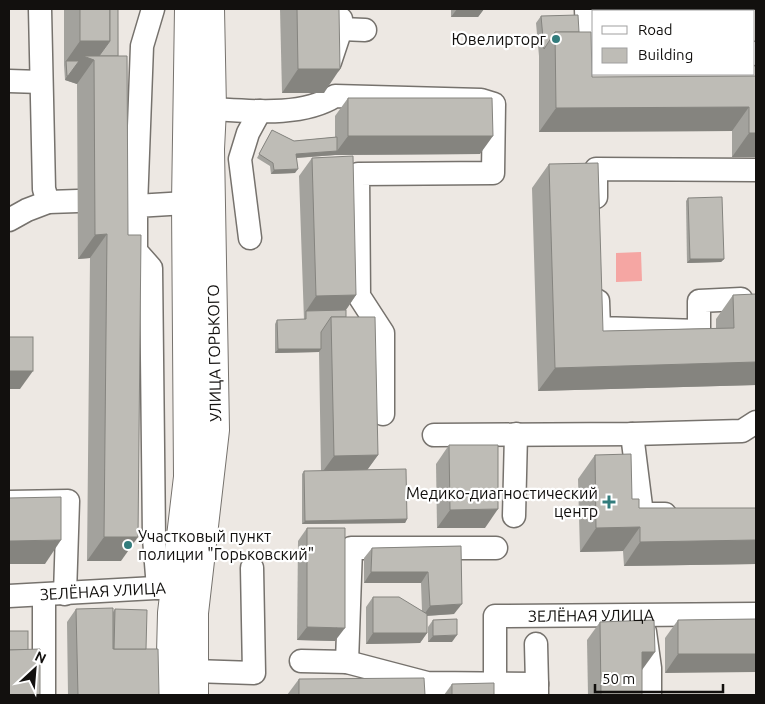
<svg xmlns="http://www.w3.org/2000/svg" width="765" height="704" font-family="Ubuntu,sans-serif">
<style>
.green{fill:#f5a6a3}
.lines{fill:none;stroke-linecap:round;stroke-linejoin:round}
.minor-casing{stroke:#76726d;stroke-width:25}
.major-casing{stroke:#76726d;stroke-width:30}
.minor{stroke:#fff;stroke-width:22}
.major{stroke:#fff;stroke-width:28}
.wall{fill:#a3a29d}
.shaded-wall{fill:#85847f}
.building{fill:#bebcb6;stroke:#85847f}
.poi-dot{fill:#327c7c;stroke:#fff;stroke-width:2}
.labels{text-anchor:middle;dominant-baseline:central;stroke-width:4.5;stroke-linejoin:round;paint-order:stroke}
.poi-label{font-size:16px;fill:#12100e;stroke:#fff;text-anchor:end}
.street-label{font-size:16px;fill:#12100e;stroke:#fff}
</style>
<rect width="100%" height="100%" fill="#ede8e3"/>
<path class="green" d="M641,252L642,281L616,282V253Z"/>
<g class="lines">
<defs>
<g id="minor">
<path d="M40,9L44,189L48,202"/>
<path d="M586,9L588,63"/>
<path d="M666,9L671,11"/>
<path d="M341,29L365,30"/>
<path d="M754,53L756,54"/>
<path d="M330,62L341,29V19"/>
<path d="M9,81L41,82"/>
<path d="M212,109C250,111 302,117 335,96L481,100L494,104L493,173L358,174L359,296L383,333V414"/>
<path d="M596,197V169L756,170"/>
<path d="M122,206H136L142,46L153,9"/>
<path d="M9,220L27,210L48,202L78,201"/>
<path d="M250,238L240,159L248,133L260,111"/>
<path d="M598,301L599,328L699,331V301L741,299"/>
<path d="M632,434L642,514H665"/>
<path d="M434,435L632,434L742,431L756,422"/>
<path d="M9,502L68,501L65,594"/>
<path d="M514,516L516,434"/>
<path d="M158,588L154,538L151,268L136,251V206L186,203"/>
<path id="s1" d="M9,596L173,587"/>
<path d="M645,632L650,668V695"/>
<path d="M536,644L537,684"/>
<path d="M301,661L347,662L427,683L537,684V695"/>
<path d="M347,662L351,548H496"/>
<path d="M193,671L254,673L252,568"/>
<path d="M44,695V595"/>
<path id="s2" d="M495,695V616L756,614"/>
</g>
<g id="major">
<path d="M170,695L172,613L188,477L186,203L189,9"/>
<path d="M194,695V613L215,430L210,149L212,109L210,9"/>
</g>
</defs>
<use href="#minor" class="minor-casing"/>
<use href="#major" class="major-casing"/>
<use href="#minor" class="minor"/>
<use href="#major" class="major"/>
</g>
<g class="wall">
<path d="M64,9H118L121,561H87L90,258L78,259L77,84L65,80L64,65Z"/>
<path d="M280,9H339L324,93H282Z"/>
<path d="M451,9H484L478,17H451Z"/>
<path d="M541,16L579,32L592,77L756,76V157H732V131L539,132V56L536,23Z"/>
<path d="M348,98L480,154L335,155L297,158L295,173L271,174L270,166L257,158L272,130L294,141L335,137V116Z"/>
<path d="M312,158L356,295L346,310V317L378,455L367,470L407,519L405,523L302,524V474L304,471H321L319,352L275,353V324L277,320H304L299,176Z"/>
<path d="M549,164L603,331L716,328V319L733,295L756,385L538,391L532,188Z"/>
<path d="M688,198L724,259L721,262L687,263L686,201Z"/>
<path d="M449,445L485,528H437L436,464Z"/>
<path d="M595,455L639,508H756V564L624,566L623,551L580,552L578,479Z"/>
<path d="M307,528L335,641L297,640L298,541Z"/>
<path d="M461,546L454,614L427,616V633L420,643L366,644V607L373,597L422,611L421,583H364V558L372,548Z"/>
<path d="M76,609L113,612L115,609L146,649L159,695H68L67,622Z"/>
<path d="M756,619L665,673V638L678,620Z"/>
<path d="M433,620L452,642H428V627Z"/>
<path d="M600,622L642,670V695H588L587,640Z"/>
<path d="M299,679L425,695H287Z"/>
<path d="M452,684L494,695H444Z"/>
</g>
<g class="shaded-wall">
<path d="M457,9H484L478,17H451Z"/>
<path d="M80,41H110L94,64V60L77,84L65,80L67,76L66,61Z"/>
<path d="M298,69H340L324,93H282Z"/>
<path d="M749,107L732,131L539,132L556,108Z"/>
<path d="M749,133H756V157H732Z"/>
<path d="M348,136H493L480,154L335,155L294,158L296,154L337,151Z"/>
<path d="M298,169L295,173L271,174L274,170Z"/>
<path d="M107,234L90,258L78,259L95,235Z"/>
<path d="M690,259H724L721,262L687,263Z"/>
<path d="M356,295L343,314L306,311L316,296Z"/>
<path d="M278,349H321L319,352L275,353Z"/>
<path d="M756,362V385L538,391L555,368Z"/>
<path d="M9,371H33L20,389H9Z"/>
<path d="M378,455L365,473L321,474L334,456Z"/>
<path d="M498,509L485,528H437L450,510Z"/>
<path d="M407,519L405,523L302,524L305,521Z"/>
<path d="M640,527L623,551L580,552L596,528Z"/>
<path d="M104,537H138L121,561H87Z"/>
<path d="M61,540L45,564H9V541Z"/>
<path d="M756,540V564L624,566L640,542Z"/>
<path d="M371,572H428L421,583H364Z"/>
<path d="M462,604L454,614L423,616L430,606Z"/>
<path d="M307,627L345,628L335,641L297,640Z"/>
<path d="M373,633H427L420,643L366,644Z"/>
<path d="M457,635L452,642H428L433,636Z"/>
<path d="M642,652H655L642,670H629Z"/>
<path d="M678,654H756V672L665,673Z"/>
</g>
<g class="building">
<rect x="80" y="9" width="30" height="32"/>
<path d="M110,9H118V56H99L110,41Z"/>
<path d="M297,9H339L340,69H298Z"/>
<path d="M578,15L579,32H555L544,49L541,16Z"/>
<path d="M555,32H591L592,77L756,76V133H749V107L556,108Z"/>
<path d="M83,56H127L128,235H141L138,537H104L107,234L95,235L94,60Z"/>
<path d="M66,61H79L68,76H67Z"/>
<path d="M348,98H492L493,136H348Z"/>
<path d="M272,130L294,141L337,137V151L296,154L298,169L274,170L273,163L259,154Z"/>
<path d="M353,156L356,295L316,296L312,158Z"/>
<path d="M598,163L603,331L734,328L733,295L756,294V362L555,368L549,164Z"/>
<path d="M722,197L724,259H690L688,198Z"/>
<path d="M346,310V317H331L321,332V349H278L277,320L306,319V311Z"/>
<path d="M331,317H375L378,455L334,456Z"/>
<rect x="9" y="337" width="24" height="34"/>
<path d="M449,445H498V509L450,510Z"/>
<path d="M631,454L632,499H639V508H756V540L640,542V527L596,528L595,455Z"/>
<path d="M406,469L407,519L305,521L304,471Z"/>
<path d="M61,497V540L9,541V498Z"/>
<path d="M307,528H345V628L307,627Z"/>
<path d="M461,546L462,604L430,606L428,572H371L372,548Z"/>
<path d="M373,597H399L427,614V633H373Z"/>
<path d="M113,608V649H158L159,695H78L76,609Z"/>
<path d="M115,609L147,610L146,649H114Z"/>
<path d="M457,619V635L433,636V620Z"/>
<path d="M756,619V654H678V620Z"/>
<path d="M654,620L655,652H642V695H601L600,622Z"/>
<rect x="9" y="631" width="19" height="19"/>
<path d="M40,649V695H9V650Z"/>
<path d="M424,678L425,695H299V679Z"/>
<path d="M494,683V695H452V684Z"/>
</g>
<g class="poi-dot">
<circle cx="556" cy="39" r="5"/>
<path d="M606.5 494.5h5v5h5v5h-5v5h-5v-5h-5v-5h5z"/>
<circle cx="128" cy="545" r="5"/>
</g>
<g class="labels">
<g class="poi-label">
<text x="546" y="39">Ювелирторг</text>
<text x="598" y="493">Медико-диагностический<tspan x="598" dy="18">центр</tspan></text>
<text x="138" y="536" text-anchor="start">Участковый пункт<tspan x="138" dy="18">полиции "Горьковский"</tspan></text>
</g>
<g class="street-label">
<text transform="translate(214 353) rotate(-91)">УЛИЦА ГОРЬКОГО</text>
<text stroke="none"><textPath href="#s1" startOffset="94">ЗЕЛЁНАЯ УЛИЦА</textPath></text>
<text stroke="none"><textPath href="#s2" startOffset="175">ЗЕЛЁНАЯ УЛИЦА</textPath></text>
</g>
</g>
<rect width="765" height="704" fill="none" stroke="#12100e" stroke-width="20"/>
<rect x="592" y="10" width="162" height="65" fill="#ffffff" stroke="#a09f9f"/>
<rect x="602" y="26" width="25" height="8" fill="#ffffff" stroke="#a09f9f"/>
<text x="638" y="35" font-size="15" fill="#12100e">Road</text>
<rect x="602" y="48" width="25" height="15" fill="#bebcb6" stroke="#a09f9f"/>
<text x="638" y="60" font-size="15" fill="#12100e">Building</text>
<g transform="translate(35 669) rotate(26)" stroke="#ffffff" stroke-width="4" paint-order="stroke">
<path d="M0-4L9 19L0 12L-9 19Z" fill="#12100e"/>
<text y="-8" font-size="14" font-weight="bold" text-anchor="middle" fill="#12100e">N</text>
</g>
<path d="M595 684v8h128v-8" fill="none" stroke="#12100e" stroke-width="2.5"/>
<text x="602" y="684" font-size="15" fill="#12100e" stroke="#ffffff" stroke-width="4" paint-order="stroke">50 m</text>
</svg>
